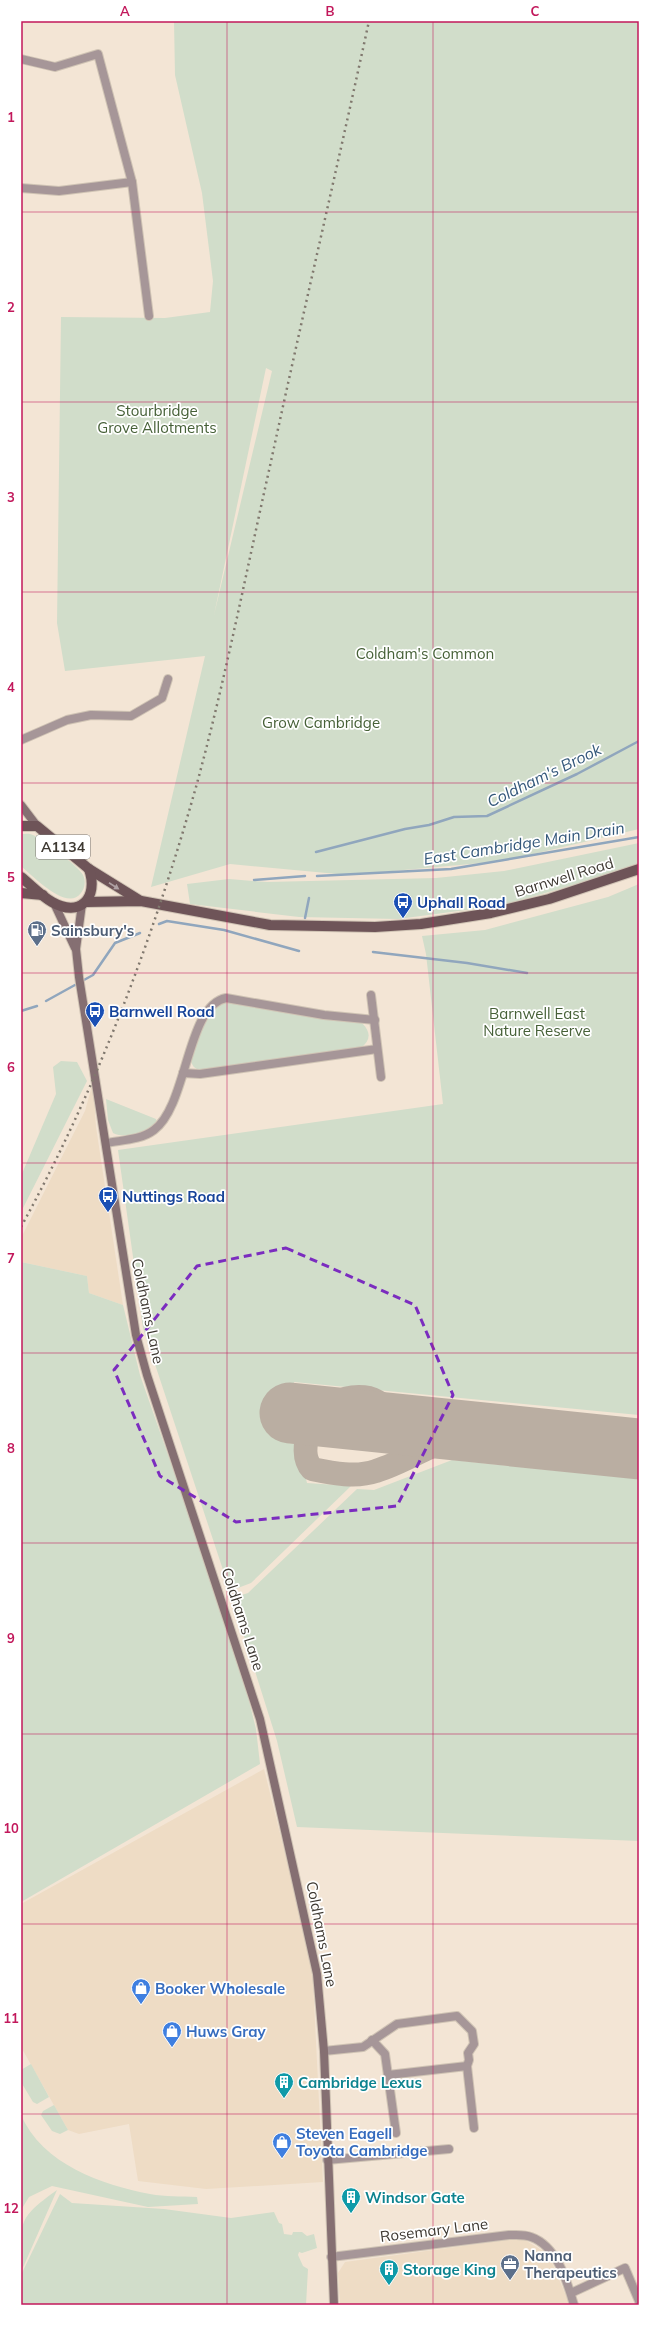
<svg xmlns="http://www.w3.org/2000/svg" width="660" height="2326" font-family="Mulish,sans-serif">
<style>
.built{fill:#eedcc5}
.green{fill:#d1ddca;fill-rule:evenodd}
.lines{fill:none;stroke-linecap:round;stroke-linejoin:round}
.stream{stroke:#90a6bd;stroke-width:2.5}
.taxiway{stroke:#baaea2;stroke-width:24}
.runway{stroke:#baaea2;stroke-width:61}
.street-casing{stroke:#cfc3b4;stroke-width:10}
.secondary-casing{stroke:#cfc3b4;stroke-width:10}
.primary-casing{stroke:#cfc3b4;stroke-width:12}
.street{stroke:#a69698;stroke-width:8}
.secondary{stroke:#856f72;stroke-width:8}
.primary{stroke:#6e5458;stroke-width:10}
.rail{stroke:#80786e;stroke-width:2.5;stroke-dasharray:2 4;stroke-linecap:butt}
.oneway{fill:#afa1a3}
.marked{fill:none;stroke:#7b2cbf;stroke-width:3;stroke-dasharray:8 5;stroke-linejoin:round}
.grid{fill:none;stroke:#c2185b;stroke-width:1;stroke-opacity:0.55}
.labels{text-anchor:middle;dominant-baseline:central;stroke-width:3.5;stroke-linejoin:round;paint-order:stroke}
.shield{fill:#fff;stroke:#787470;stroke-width:1}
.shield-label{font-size:14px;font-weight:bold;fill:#3e3932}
.park-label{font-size:15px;fill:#466037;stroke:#fff}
.street-label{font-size:15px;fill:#3e3932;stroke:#fff}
.transit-label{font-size:15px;font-weight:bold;fill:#164399;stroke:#fff;text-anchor:start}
.service-label{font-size:15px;font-weight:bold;fill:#4e5e75;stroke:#fff;text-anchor:start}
.shop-label{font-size:15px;font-weight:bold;fill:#366cbe;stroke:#fff;text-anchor:start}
.culture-label{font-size:15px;font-weight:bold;fill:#0d838f;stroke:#fff;text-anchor:start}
.water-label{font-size:16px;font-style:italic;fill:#33577a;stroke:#fff}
.neatline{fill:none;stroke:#c2185b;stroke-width:1.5}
.grid-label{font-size:13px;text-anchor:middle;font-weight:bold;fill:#c2185b}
</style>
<rect width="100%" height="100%" fill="#f3e5d5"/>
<g class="built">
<path d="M93,1082L96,1127L123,1305L89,1293L87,1276L21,1262V1238L85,1111Z"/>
<path d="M264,1769L312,1962L323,2182L206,2189L138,2181L129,2124L79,2134L68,2130L21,2047V1904Z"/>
<path d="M507,2240H525L545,2252L552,2263L570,2305H340L338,2273L345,2262Z"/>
</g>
<g class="green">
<path d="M174,21H639V829L504,861L348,875L230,864L151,887L205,656L65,671L57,623L61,317L165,318L210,312L213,281L202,193L175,75ZM266,368L272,371L214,615Z"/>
<path d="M21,834C25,834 29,833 33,835C43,839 78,866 83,875C86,881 85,888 81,893C67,912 33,876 21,866Z"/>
<path d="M639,843V864L608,875L504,905L398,919L299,917L190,904L187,884L229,879L267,882L436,878L504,871Z"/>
<path d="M639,884V1415L294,1382L288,1443L297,1444L307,1483L351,1486L251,1583L230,1591L143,1328L118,1150L443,1104L426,954L422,936L485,930L608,897Z"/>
<path d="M225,1001L362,1023C371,1032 371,1040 361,1048L203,1071C194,1069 191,1066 191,1057L209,1011Z"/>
<path d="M61,1061L77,1062L87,1081L21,1212V1176L56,1094L53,1067Z"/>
<path d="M106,1099L156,1119L157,1122C146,1131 128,1140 113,1133L108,1120Z"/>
<path d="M21,1262L87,1276L89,1293L123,1305L140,1375L237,1652L256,1729L260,1764L21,1902Z"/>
<path d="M452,1460L639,1479V1841L297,1827L277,1741L232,1598L248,1593L357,1489L374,1490Z"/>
<path d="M31,2064L49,2097L37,2104L33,2102L21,2082V2070Z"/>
<path d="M54,2105L68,2130L60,2134L52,2131L41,2115L43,2111Z"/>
<path d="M21,2115C42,2164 102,2185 150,2194C165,2197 181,2196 197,2197L198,2204L148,2207L52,2186L29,2197L21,2210Z"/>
<path d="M57,2190L21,2272C21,2223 15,2220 57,2190Z"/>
<path d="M60,2194L72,2203L164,2209L231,2218L274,2212L279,2223L282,2224L284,2234L292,2235L293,2232H302L307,2236L314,2234L317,2248L302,2253L299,2252L298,2255L303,2266L308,2269L306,2305H21V2275Z"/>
</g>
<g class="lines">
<g class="stream">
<path d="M316,852L405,829L429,825L454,817L487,816L577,774L639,741"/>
<path d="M317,876L451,869L639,837"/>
<path d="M254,880L305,876"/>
<path d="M305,918L309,898"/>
<path d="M159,924L167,921L224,930L299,951"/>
<path d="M373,952L467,963L527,973"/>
<path d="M46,1001L93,975L115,943L140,933"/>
<path d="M21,1011L37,1006"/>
</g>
<path class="taxiway" d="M426,1427C415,1424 405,1420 395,1414C386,1408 380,1401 369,1398C346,1393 315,1408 309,1431C305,1443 303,1459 312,1469C332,1473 356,1478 376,1471C409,1461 438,1438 473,1432"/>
<path class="runway" d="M290,1413L639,1449"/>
<defs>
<g id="street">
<path d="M21,59L55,67L98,54L132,182L149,316"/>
<path d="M21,188L59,191L132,182"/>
<path d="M21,740L67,720L91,715L131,716L162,698L168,679"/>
<path d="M371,995L381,1077"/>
<path d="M183,1073L200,1074L377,1049"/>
<path d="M107,1143C122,1140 141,1140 154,1130C188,1105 186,1006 226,998L324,1015L375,1020"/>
<path d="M372,2040L385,2054L396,2133"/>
<path d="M324,2051L363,2047L397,2024L457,2016L472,2031L474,2044L468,2053L469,2060L467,2066"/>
<path d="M388,2075L467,2066L474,2128"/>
<path d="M327,2160L449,2149"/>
<path d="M331,2257L509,2235C516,2235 524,2234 531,2237C557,2246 567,2281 574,2305"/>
<path d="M571,2293L625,2268L639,2301"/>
</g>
<g id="secondary">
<path d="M21,805L37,826"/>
<path d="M54,903L75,948"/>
<path d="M82,904L76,949L79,977L136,1335L147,1375L260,1719L317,1974L324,2051L334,2305"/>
</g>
<g id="primary">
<path d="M21,826H37L89,869L139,900"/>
<path d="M21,877C31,885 41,896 52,902C80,918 99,898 89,869"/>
<path d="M21,893L43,895"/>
<path d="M87,902L141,901L270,925L375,927L421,924L491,913L549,899L639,869"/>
</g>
</defs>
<use href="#street" class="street-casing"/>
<use href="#secondary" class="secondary-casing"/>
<use href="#primary" class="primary-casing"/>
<use href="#street" class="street"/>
<use href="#secondary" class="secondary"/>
<use href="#primary" class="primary"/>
<path class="rail" d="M21,1227C97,1088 153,939 196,787C225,681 246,573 270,466C302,317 337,169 369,21"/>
</g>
<defs><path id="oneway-solid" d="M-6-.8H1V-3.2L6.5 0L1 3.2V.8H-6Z"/></defs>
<use class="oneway" href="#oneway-solid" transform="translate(114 886) rotate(33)"/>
<path class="marked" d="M286,1248L415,1305L453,1395L397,1506L236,1522L160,1476L114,1370L197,1266Z"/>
<path class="grid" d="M227,21V2305M433,21V2305M21,212H639M21,402H639M21,592H639M21,783H639M21,973H639M21,1163H639M21,1353H639M21,1543H639M21,1734H639M21,1924H639M21,2114H639"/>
<defs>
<symbol id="bus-pin" viewBox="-11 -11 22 30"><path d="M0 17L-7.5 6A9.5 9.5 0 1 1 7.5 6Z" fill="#1a4fb4" stroke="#fff"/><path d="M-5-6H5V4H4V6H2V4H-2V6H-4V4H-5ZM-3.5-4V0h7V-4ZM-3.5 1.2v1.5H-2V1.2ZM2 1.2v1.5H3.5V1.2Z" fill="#fff"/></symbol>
<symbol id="fuel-pin" viewBox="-11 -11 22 30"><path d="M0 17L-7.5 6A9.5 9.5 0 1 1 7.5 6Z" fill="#5c6f8a" stroke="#fff"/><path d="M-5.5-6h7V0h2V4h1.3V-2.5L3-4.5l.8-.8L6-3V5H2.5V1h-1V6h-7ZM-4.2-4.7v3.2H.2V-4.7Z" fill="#fff"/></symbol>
<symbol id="shop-pin" viewBox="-11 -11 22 30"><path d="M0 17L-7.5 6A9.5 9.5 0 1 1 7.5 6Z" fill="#3f7fe0" stroke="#fff"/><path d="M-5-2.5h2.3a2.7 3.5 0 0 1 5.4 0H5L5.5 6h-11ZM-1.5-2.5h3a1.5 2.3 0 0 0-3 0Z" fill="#fff"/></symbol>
<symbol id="building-pin" viewBox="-11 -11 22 30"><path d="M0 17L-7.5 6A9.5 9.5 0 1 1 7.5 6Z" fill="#0f9aa8" stroke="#fff"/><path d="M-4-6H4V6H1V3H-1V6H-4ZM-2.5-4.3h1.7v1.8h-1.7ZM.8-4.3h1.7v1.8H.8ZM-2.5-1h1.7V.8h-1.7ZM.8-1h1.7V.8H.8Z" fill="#fff"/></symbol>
<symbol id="office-pin" viewBox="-11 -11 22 30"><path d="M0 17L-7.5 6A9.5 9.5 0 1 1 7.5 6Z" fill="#5c6f8a" stroke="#fff"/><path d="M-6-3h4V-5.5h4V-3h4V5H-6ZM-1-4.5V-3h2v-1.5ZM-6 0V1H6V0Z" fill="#fff"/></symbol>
</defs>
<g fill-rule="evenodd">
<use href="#bus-pin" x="392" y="891" width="22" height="30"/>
<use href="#fuel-pin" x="26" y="919" width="22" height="30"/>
<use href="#bus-pin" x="84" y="1000" width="22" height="30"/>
<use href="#bus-pin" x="97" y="1185" width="22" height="30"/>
<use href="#shop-pin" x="130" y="1977" width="22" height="30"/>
<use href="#shop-pin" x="161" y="2020" width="22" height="30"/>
<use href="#building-pin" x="273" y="2071" width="22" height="30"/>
<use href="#shop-pin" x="271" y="2131" width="22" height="30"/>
<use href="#building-pin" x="340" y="2186" width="22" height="30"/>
<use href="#office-pin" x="499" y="2253" width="22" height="30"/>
<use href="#building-pin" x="378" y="2258" width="22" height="30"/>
</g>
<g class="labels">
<rect class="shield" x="36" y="835" width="54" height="24" rx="3"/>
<g class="shield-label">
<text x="63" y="847">A1134</text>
</g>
<g class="park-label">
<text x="157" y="410">Stourbridge<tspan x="157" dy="17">Grove Allotments</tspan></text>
<text x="425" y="653">Coldham's Common</text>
<text x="321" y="722">Grow Cambridge</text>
<text x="537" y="1013">Barnwell East<tspan x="537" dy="17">Nature Reserve</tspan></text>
</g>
<g class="street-label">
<text transform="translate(564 877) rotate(-17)">Barnwell Road</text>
<text transform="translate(148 1311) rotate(78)">Coldhams Lane</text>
<text transform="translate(243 1619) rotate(72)">Coldhams Lane</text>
<text transform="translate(322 1934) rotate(79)">Coldhams Lane</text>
<text transform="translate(434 2230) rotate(-7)">Rosemary Lane</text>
</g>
<g class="transit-label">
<text x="417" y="902">Uphall Road</text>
<text x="109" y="1011">Barnwell Road</text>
<text x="122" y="1196">Nuttings Road</text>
</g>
<g class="service-label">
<text x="51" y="930">Sainsbury's</text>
<text x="524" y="2255">Nanna<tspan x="524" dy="17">Therapeutics</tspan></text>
</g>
<g class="shop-label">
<text x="155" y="1988">Booker Wholesale</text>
<text x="186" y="2031">Huws Gray</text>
<text x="296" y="2133">Steven Eagell<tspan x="296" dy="17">Toyota Cambridge</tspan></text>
</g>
<g class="culture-label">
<text x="298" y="2082">Cambridge Lexus</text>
<text x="365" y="2197">Windsor Gate</text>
<text x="403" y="2269">Storage King</text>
</g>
<g class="water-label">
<text transform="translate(544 775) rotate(-26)">Coldham's Brook</text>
<text transform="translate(524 843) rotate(-9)">East Cambridge Main Drain</text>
</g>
</g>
<rect width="660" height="2326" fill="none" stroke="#ffffff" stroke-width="44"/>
<rect x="22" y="22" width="616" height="2282" class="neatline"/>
<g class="grid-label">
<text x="125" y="16">A</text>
<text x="330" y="16">B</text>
<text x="535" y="16">C</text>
<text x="11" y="122">1</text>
<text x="11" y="312">2</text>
<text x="11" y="502">3</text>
<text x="11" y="692">4</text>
<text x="11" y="882">5</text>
<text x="11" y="1072">6</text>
<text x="11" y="1263">7</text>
<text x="11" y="1453">8</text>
<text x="11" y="1643">9</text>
<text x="11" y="1833">10</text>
<text x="11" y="2023">11</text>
<text x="11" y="2213">12</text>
</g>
</svg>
